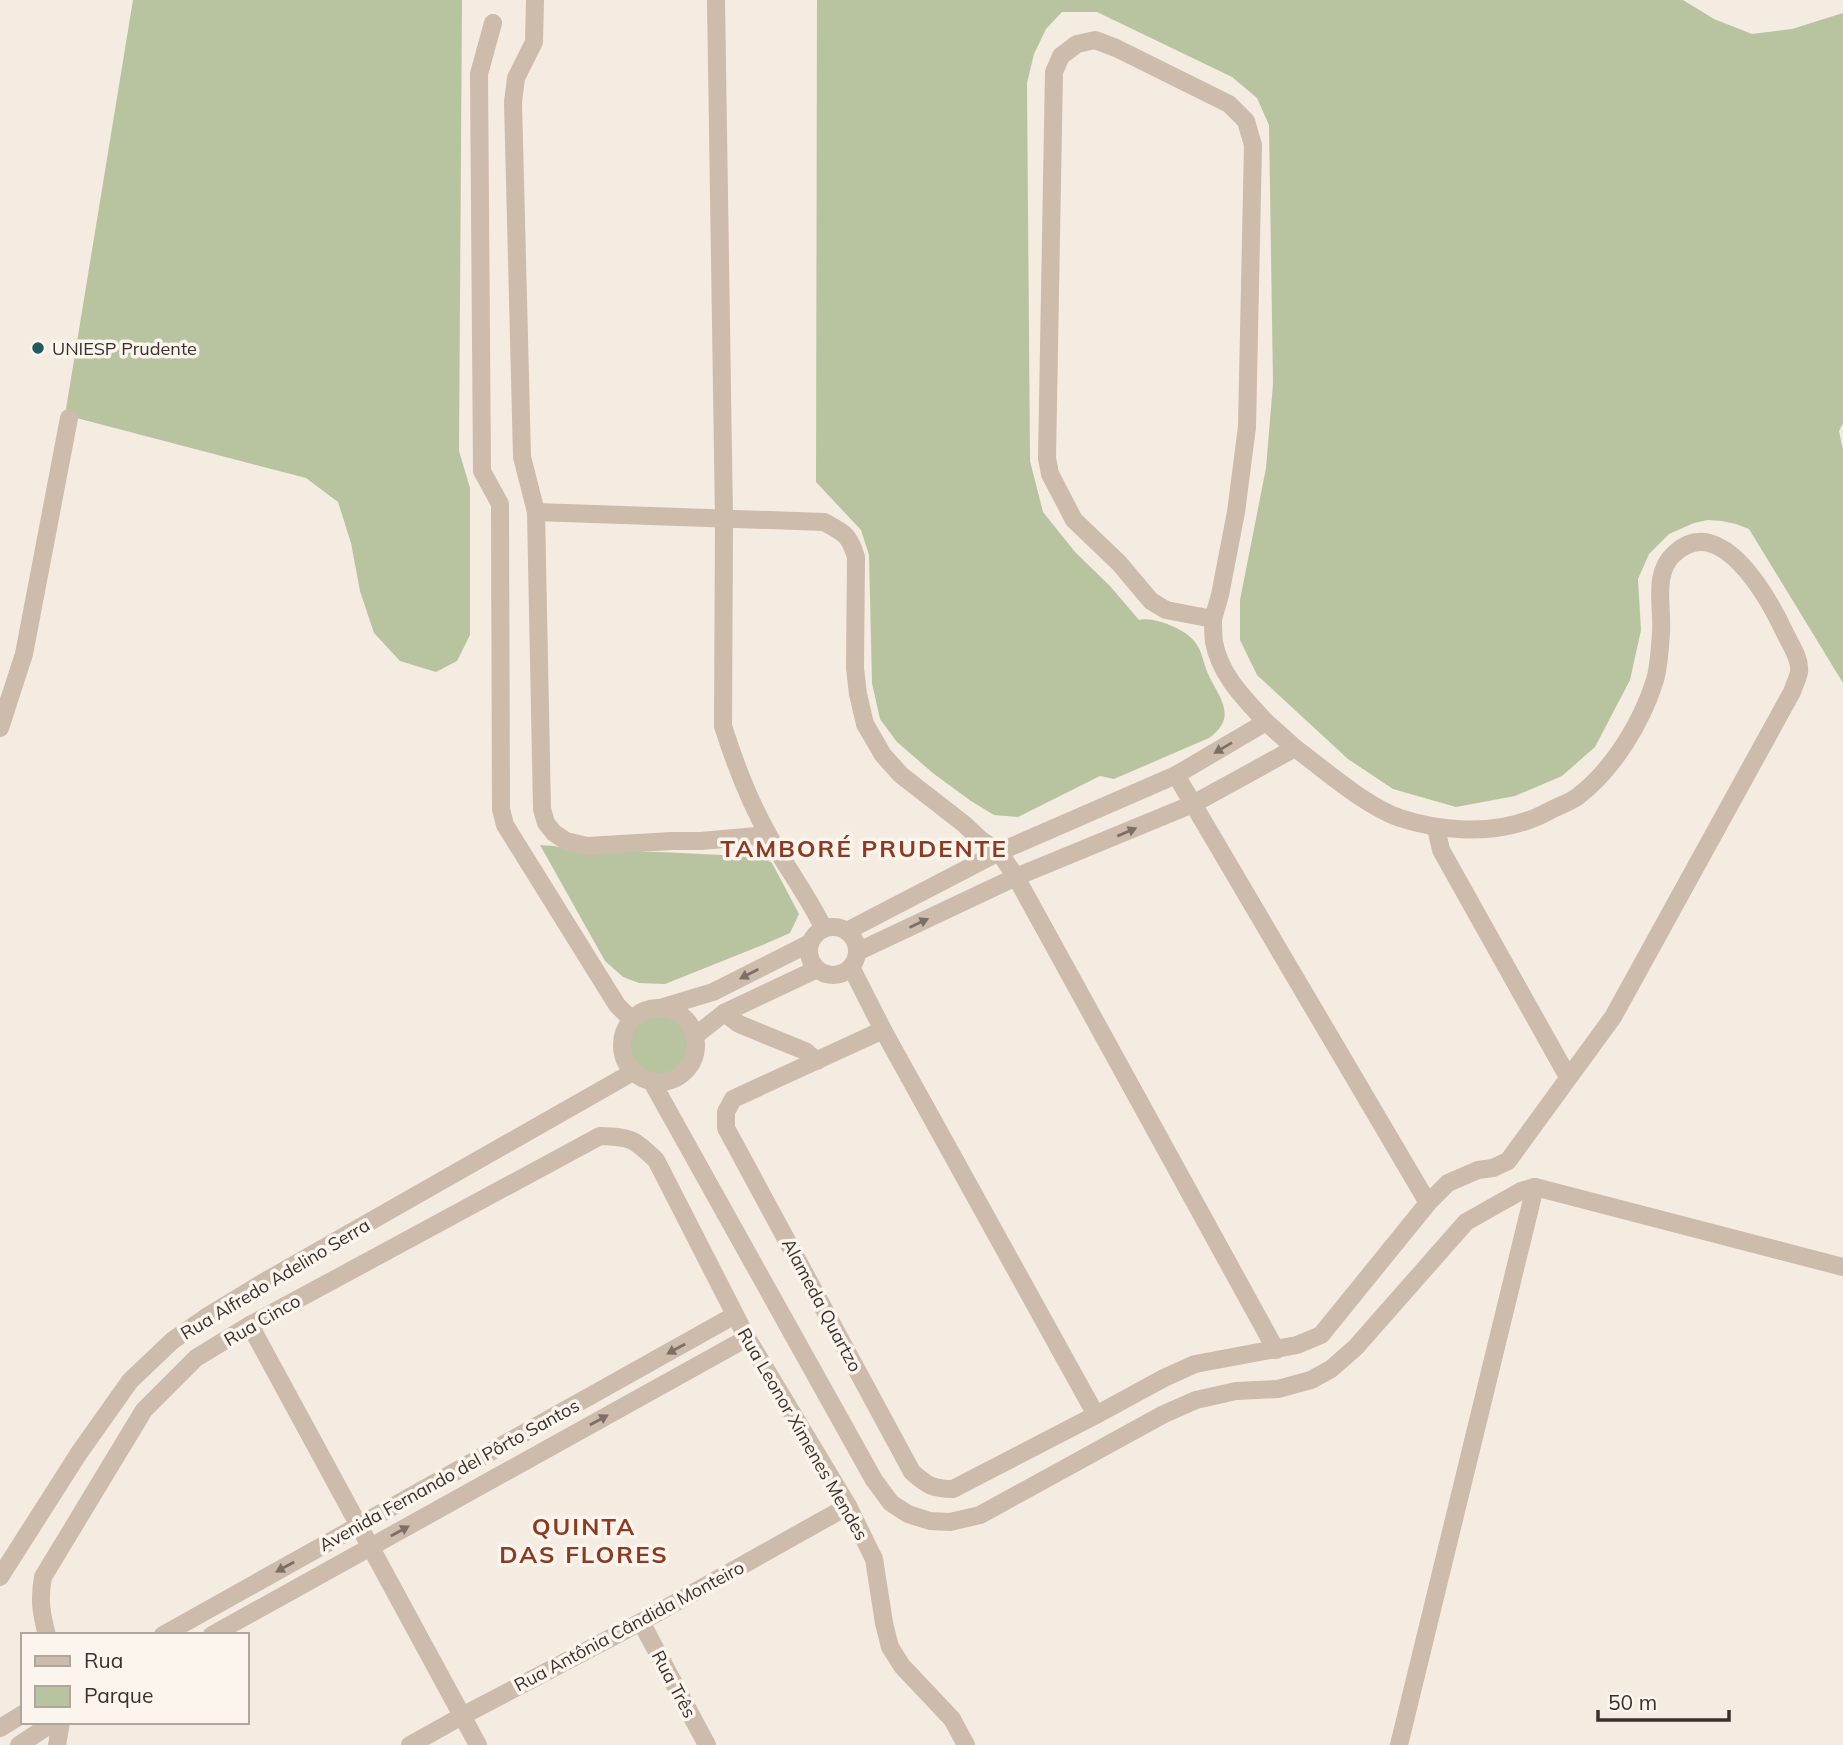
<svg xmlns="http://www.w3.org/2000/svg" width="1843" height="1745" font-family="Mulish,sans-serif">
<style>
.green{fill:#b8c4a0}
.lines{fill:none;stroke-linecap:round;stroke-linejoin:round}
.minor{stroke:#cdbbac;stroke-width:18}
.oneway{fill:#7d6f65}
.poi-dot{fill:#1f5a5e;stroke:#fbf5ee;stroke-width:2.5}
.labels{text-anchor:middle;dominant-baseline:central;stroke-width:7;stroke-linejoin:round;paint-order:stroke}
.poi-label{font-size:18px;fill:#3b302b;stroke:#fbf5ee;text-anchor:start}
.street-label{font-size:18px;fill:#3b302b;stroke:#fbf5ee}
.district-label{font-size:24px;font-weight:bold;letter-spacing:2px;fill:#8c3b22;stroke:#fbf5ee}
</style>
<rect width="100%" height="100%" fill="#f4ebe1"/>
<g class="green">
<path d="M133,0H462L459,451L470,488V635L457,661L436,672L400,661L374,633L360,591L351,543L338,502L306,478L65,415Z"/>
<path d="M817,0H1683L1714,19L1752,34L1792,29L1843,13V423L1839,431L1843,450V683L1749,529L1736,524L1722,521L1708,520L1694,523L1669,534L1649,554L1638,579L1641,630L1630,680L1595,747L1562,776L1515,796L1456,807L1393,789L1348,759L1257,675L1240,640V600L1266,468L1273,384L1269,125L1257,98L1232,77L1097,12H1062L1046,29L1034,54L1027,83L1030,461L1043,512L1075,552L1110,586L1139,620C1154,616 1189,630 1197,645C1203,654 1204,666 1209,676C1220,699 1238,717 1209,738L1114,779L1100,776L1018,817L994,815L971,801L934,774L897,742L880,719L872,683L869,555L861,530L816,482Z"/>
<path d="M540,845L554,846L575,851L660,852L763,857L772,863L799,914L790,933L760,946L665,984L639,983L623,977L605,961Z"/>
<circle cx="659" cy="1045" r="29"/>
</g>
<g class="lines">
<g class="minor">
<path d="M535,0L534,42L516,78L513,102L522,457L536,512L542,809L546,823L554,833L566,841L587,846L672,841H701L768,835"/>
<path d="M716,0L724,519L723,726C735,764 749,801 769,836C786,867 808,896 824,929"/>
<path d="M493,23L479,74L482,471L500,504L501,809L505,825L617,1005L632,1020"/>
<path d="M536,512L824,522C844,533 849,534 856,557L855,668L858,694L865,724L883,755L901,775L964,824L981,840L999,852L1016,877L1276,1350"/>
<path d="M1213,619L1220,595L1236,512L1247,427L1253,145L1246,121L1229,104L1116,48L1095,40L1077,44L1061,56L1054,72L1047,458L1050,474L1074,520L1119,563L1151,601L1166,610L1213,619C1213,626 1213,634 1214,642C1220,675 1244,698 1266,722"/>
<path d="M0,728L24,654L69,418"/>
<path d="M1176,775L1428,1203"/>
<path d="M1436,828L1441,850L1568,1077"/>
<circle cx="833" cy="951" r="24"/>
<path d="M847,931L999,852L1176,775L1266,722L1295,748L1193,804L1016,877L857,952"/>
<path d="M851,967L883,1030L1096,1415"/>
<path d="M663,1007L713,992L810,943"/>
<circle cx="659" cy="1045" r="37"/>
<path d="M724,1013L739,1024L805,1051L817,1061"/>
<path d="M883,1030L733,1099L726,1112V1128L912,1472C927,1485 932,1489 953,1489L1096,1415L1164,1378L1195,1364L1297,1345L1321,1335L1428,1203L1448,1183L1478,1170L1493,1168L1508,1161L1613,1017L1792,692C1794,686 1798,678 1799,672C1801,659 1790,644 1785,633C1769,599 1721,511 1675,553C1652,573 1663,606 1661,633C1660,647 1659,666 1655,680C1642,722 1613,770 1577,797C1570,802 1561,805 1553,809C1545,813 1538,817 1529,820C1489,835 1440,831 1400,818C1365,806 1325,770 1295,748"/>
<path d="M695,1036L724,1013L817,969"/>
<path d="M652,1082L874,1480L891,1503L908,1514L930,1521L950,1522L980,1515L1164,1414L1196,1400L1236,1391L1278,1389L1311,1380L1331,1369L1356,1347L1466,1222L1521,1191L1535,1187L1843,1267"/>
<path d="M250,1325L478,1745"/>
<path d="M0,1577L79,1453L130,1381L172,1341L208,1316L269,1279L633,1072"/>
<path d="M641,1622L707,1745"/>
<path d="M47,1635C41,1613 39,1599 43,1577L144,1410L196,1358L250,1325L600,1136C631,1137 633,1138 656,1160L747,1338L848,1506L874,1559L884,1623L890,1647L902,1666L952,1719L966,1745"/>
<path d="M163,1635L735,1315"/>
<path d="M212,1635L747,1338"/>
<path d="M0,1728L23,1714"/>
<path d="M19,1745L54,1722"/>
<path d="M57,1745L61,1722"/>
<path d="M410,1745L462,1716L641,1622L848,1506"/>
<path d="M1399,1745L1535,1187"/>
</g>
</g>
<defs><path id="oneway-solid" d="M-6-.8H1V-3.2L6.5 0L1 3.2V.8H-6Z" transform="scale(1.75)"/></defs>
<g class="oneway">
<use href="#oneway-solid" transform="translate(1223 748) rotate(149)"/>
<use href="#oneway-solid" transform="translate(1127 832) rotate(-23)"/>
<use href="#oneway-solid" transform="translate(919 923) rotate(-25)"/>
<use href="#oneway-solid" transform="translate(749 974) rotate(153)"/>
<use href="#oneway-solid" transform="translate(676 1349) rotate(151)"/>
<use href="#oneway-solid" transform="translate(599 1420) rotate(-29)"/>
<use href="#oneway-solid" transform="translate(400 1531) rotate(-29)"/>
<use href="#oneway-solid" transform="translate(285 1567) rotate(151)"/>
</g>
<circle class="poi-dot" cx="38" cy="348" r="7"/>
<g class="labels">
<g class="poi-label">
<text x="52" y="348">UNIESP Prudente</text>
</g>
<g class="street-label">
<text transform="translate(275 1279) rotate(-31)">Rua Alfredo Adelino Serra</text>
<text transform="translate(822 1305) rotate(62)">Alameda Quartzo</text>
<text transform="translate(262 1320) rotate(-30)">Rua Cinco</text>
<text transform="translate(803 1434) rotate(60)">Rua Leonor Ximenes Mendes</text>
<text transform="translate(449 1475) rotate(-29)">Avenida Fernando del Pôrto Santos</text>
<text transform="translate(629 1626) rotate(-28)">Rua Antônia Cândida Monteiro</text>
<text transform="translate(674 1684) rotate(62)">Rua Três</text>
</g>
<g class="district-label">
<text x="864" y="848">TAMBORÉ PRUDENTE</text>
<text x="584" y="1526">QUINTA<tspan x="584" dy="28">DAS FLORES</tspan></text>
</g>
</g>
<rect x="21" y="1633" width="228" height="91" fill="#fbf5ee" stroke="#aea6a0" stroke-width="2"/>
<rect x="35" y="1656" width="35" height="10" fill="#cdbbac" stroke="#aea6a0" stroke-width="2"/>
<text x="84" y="1668" font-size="21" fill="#3b302b">Rua</text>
<rect x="35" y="1686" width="35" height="21" fill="#b8c4a0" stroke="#aea6a0" stroke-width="2"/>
<text x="84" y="1703" font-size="21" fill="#3b302b">Parque</text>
<path d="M1598 1710v10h131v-10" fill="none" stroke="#3b302b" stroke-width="3.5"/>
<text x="1608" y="1710" font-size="21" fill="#3b302b" stroke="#fbf5ee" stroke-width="5" paint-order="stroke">50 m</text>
</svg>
